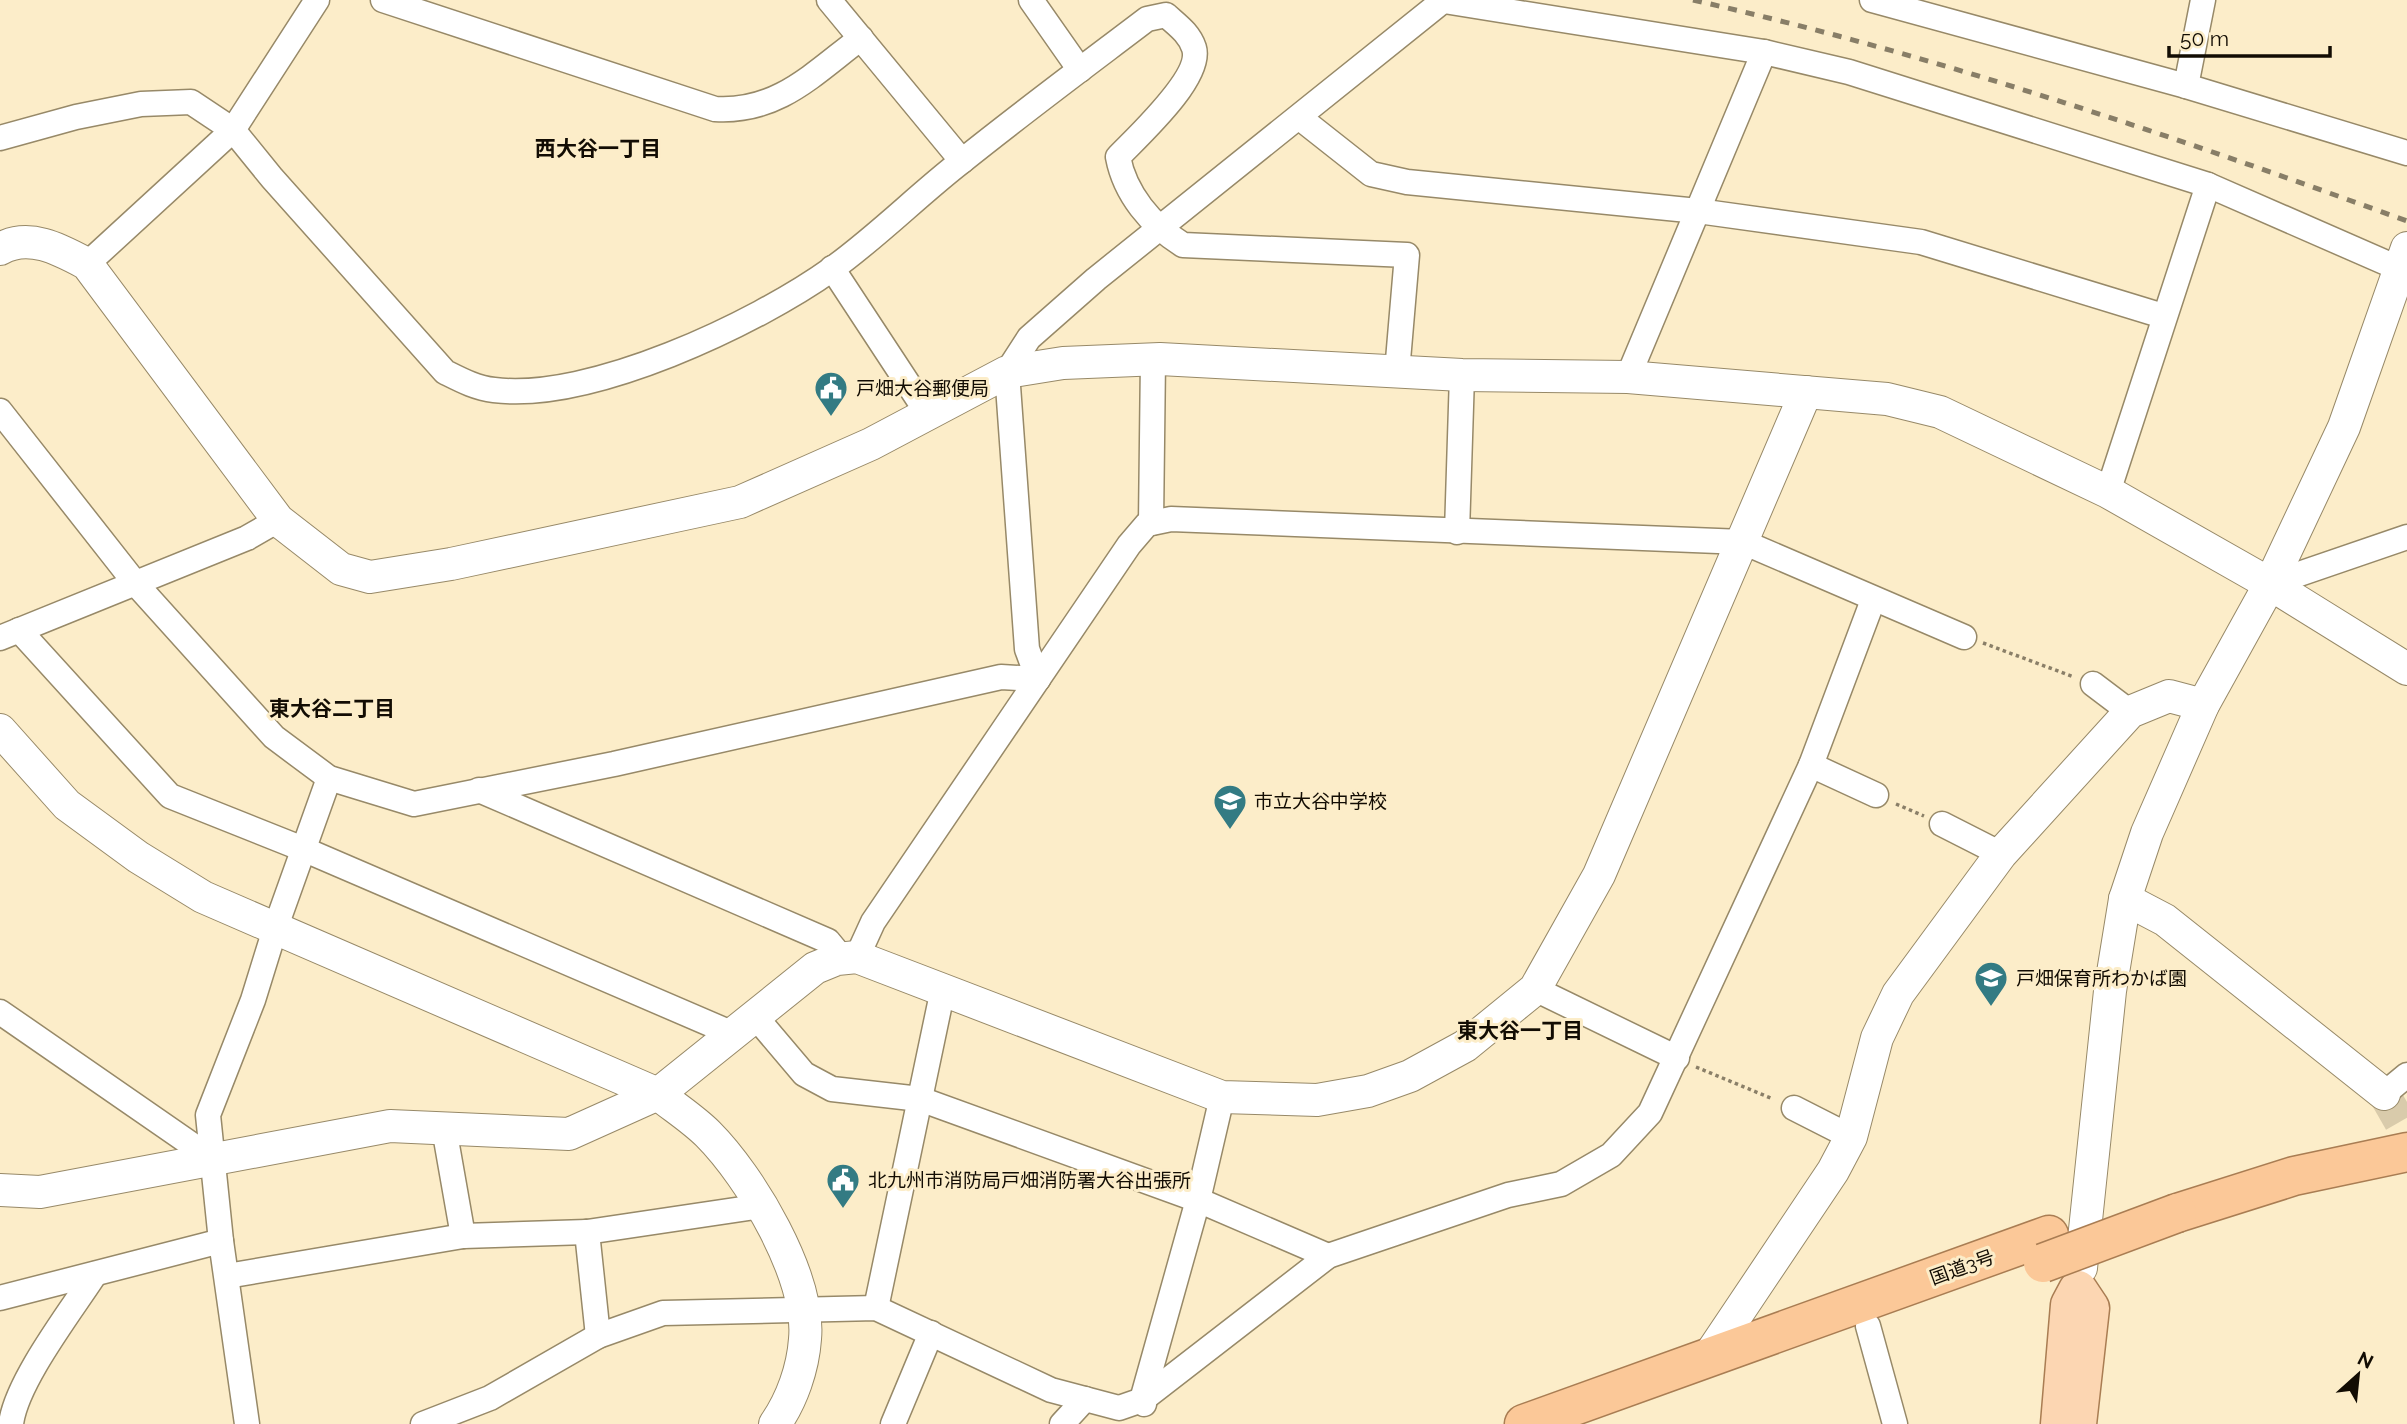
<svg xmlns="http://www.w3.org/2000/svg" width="2407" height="1424" font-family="Raleway,'Noto Sans JP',sans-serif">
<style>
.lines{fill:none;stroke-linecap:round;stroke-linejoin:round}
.tertiary-tunnel{stroke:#d9cbab;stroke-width:32;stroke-dasharray:32 16;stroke-linecap:butt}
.minor-casing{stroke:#978968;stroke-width:27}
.tertiary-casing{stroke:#978968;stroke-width:34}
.primary-casing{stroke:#a97d53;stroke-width:41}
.trunk-casing{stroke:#a97d53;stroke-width:41}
.path{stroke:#8a7f68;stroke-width:3.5;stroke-dasharray:3.5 3.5;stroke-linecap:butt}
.minor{stroke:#fff;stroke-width:24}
.tertiary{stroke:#fff;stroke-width:32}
.primary{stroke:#fcd6b2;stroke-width:38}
.trunk{stroke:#fbc898;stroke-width:38}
.rail{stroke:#887e67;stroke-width:5;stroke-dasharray:9 9;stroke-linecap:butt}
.trunk-bridge-casing{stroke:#a97d53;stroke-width:41;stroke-linecap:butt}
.trunk-bridge{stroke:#fbc898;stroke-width:38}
.labels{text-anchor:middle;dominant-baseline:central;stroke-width:6;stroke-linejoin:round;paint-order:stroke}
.poi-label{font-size:19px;fill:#120c03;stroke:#fcedc9;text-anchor:start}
.street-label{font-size:19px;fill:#120c03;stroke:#fcedc9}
.neighbourhood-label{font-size:21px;font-weight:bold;fill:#120c03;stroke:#fcedc9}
</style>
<rect width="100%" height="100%" fill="#fcedc9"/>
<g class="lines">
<path class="tertiary-tunnel" d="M2384,1094L2407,1134"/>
<defs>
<g id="minor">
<path d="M383,0L715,109C778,113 814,73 861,38"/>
<path d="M829,0L962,161"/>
<path d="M1031,0L1080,70"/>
<path d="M1872,0L2186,86L2407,153"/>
<path d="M1444,1L1764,52L1849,72L2208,185L2407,272"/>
<path d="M2186,86L2203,0"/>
<path d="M1300,118L1371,174L1407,182L1698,211L1921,242L2163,316"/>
<path d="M0,138L76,117L141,104L191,102L233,130L272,178L445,372C461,380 476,388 494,390C590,402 755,324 832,269C878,236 918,195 962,161C1023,112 1085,66 1147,19L1166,15C1177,25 1189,33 1194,48C1203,77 1138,136 1118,157C1125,194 1151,225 1183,245L1407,255L1397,372"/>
<path d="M87,264L233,130L317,0"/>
<path d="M832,268L928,414"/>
<path d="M1628,377L1764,52"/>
<path d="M0,411L136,584L274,737L329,778L414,804L614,764L1001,677L1038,679"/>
<path d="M2108,492L2208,185"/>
<path d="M1151,523L1153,359"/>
<path d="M1457,532L1462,375"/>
<path d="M2270,584L2407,537"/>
<path d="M19,630L170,796L303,849L731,1033"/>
<path d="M0,638L247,538L278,520"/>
<path d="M1038,679L1027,649L1007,372L1029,338L1096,279L1444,0"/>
<path d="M2093,684L2130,712"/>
<path d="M1811,765L1876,795"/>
<path d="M479,790L828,941L842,958"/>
<path d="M1942,824L2001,854"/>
<path d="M857,957L873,922L1129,545L1147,524L1171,519L1743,542L1964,637"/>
<path d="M1535,989L1677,1058"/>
<path d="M0,1012L211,1158"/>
<path d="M754,1015L804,1074L832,1089L920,1099L1198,1200L1328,1256"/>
<path d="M2384,1094L2407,1075"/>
<path d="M1794,1108L1851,1137"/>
<path d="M444,1128L463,1236"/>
<path d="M587,1232L598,1336"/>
<path d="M227,1276L463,1236L587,1232L762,1206"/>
<path d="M0,1298L221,1241"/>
<path d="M876,1308L943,989"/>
<path d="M1868,1326L1895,1424"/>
<path d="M1144,1404L1142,1400L1198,1200L1222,1097"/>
<path d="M11,1424C16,1382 71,1311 95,1274"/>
<path d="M247,1424L221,1241L208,1115L253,1000L275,929L329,778"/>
<path d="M423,1424L490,1398L598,1336L663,1313L876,1308L1051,1390L1119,1408L1142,1400L1328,1256L1508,1195L1561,1184L1611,1155L1650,1113L1811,765L1873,600"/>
<path d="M893,1424L931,1333"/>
<path d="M1062,1424L1085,1399"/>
</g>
<g id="tertiary">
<path d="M0,249C29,232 61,250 87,264L278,520L341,569L370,577L451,564L740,502L871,444L1007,372L1063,363L1160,359L1462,375L1628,377L1887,399L1940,412L2108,492L2270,584L2407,669"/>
<path d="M0,730L67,805L138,857L203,897L658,1094C674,1107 693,1119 708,1134C750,1176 811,1277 805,1339C803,1368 792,1400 775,1424"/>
<path d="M2125,899L2165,920L2384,1094"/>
<path d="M0,1190L40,1192L390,1126L569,1134L658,1094L815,968L837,959L857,957L1222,1097L1317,1100L1368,1091L1410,1076L1465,1046L1535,989L1599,875L1806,392"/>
<path d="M2081,1268L2110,991L2125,899L2147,833L2203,705L2270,584L2344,427L2407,248"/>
<path d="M1707,1359L1833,1171L1851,1137L1877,1038L1898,994L2001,854L2130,712L2169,696L2203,705"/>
</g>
<path id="primary" d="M2060,1424L2070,1305L2078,1290L2090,1308L2077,1424"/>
<g id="trunk">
<path d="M2177,1213L2294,1176L2407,1152"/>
<path d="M1524,1424L2049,1235"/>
</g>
</defs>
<use href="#minor" class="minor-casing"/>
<use href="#tertiary" class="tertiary-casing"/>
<use href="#primary" class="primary-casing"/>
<use href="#trunk" class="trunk-casing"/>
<g class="path">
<path d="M1983,643L2074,677"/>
<path d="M1896,804L1924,816"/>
<path d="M1696,1067L1773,1099"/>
</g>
<use href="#minor" class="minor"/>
<use href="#tertiary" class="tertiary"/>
<use href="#primary" class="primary"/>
<use href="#trunk" class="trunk"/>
<path class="rail" d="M1693,0C1936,55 2173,136 2407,221"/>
<defs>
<path id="trunk-bridge" d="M2043,1263L2177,1213"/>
</defs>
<use href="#trunk-bridge" class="trunk-bridge-casing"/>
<use href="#trunk-bridge" class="trunk-bridge"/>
</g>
<defs>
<symbol id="civic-pin" viewBox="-11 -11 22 30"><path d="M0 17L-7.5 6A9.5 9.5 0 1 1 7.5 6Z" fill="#337b83" stroke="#fcedc9"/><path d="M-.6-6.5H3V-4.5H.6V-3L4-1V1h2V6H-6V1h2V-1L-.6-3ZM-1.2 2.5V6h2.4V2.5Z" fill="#fff"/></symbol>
<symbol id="school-pin" viewBox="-11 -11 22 30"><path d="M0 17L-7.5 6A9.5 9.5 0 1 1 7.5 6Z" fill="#337b83" stroke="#fcedc9"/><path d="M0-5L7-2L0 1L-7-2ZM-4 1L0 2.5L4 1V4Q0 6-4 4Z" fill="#fff"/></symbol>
</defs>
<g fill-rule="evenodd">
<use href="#civic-pin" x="812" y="369" width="38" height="52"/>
<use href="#school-pin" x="1211" y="782" width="38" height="52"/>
<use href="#school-pin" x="1972" y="959" width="38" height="52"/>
<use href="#civic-pin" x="824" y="1161" width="38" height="52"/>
</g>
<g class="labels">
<g class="poi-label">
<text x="856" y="388">戸畑大谷郵便局</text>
<text x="1254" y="801">市立大谷中学校</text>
<text x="2016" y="978">戸畑保育所わかば園</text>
<text x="868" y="1180">北九州市消防局戸畑消防署大谷出張所</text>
</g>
<g class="street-label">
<text transform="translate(1962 1267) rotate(-20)">国道3号</text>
</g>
<g class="neighbourhood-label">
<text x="598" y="148">西大谷一丁目</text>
<text x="332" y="708">東大谷二丁目</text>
<text x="1520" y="1030">東大谷一丁目</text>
</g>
</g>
<g transform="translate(2358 1375) rotate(27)" stroke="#fcedc9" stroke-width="5" paint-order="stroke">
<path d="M0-5L12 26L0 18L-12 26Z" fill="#120c03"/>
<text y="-10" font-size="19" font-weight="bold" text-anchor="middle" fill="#120c03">N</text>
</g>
<path d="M2169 46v10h161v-10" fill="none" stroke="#120c03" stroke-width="3.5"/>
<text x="2180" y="46" font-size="21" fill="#120c03" stroke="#fcedc9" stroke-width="5" paint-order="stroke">50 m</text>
</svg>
